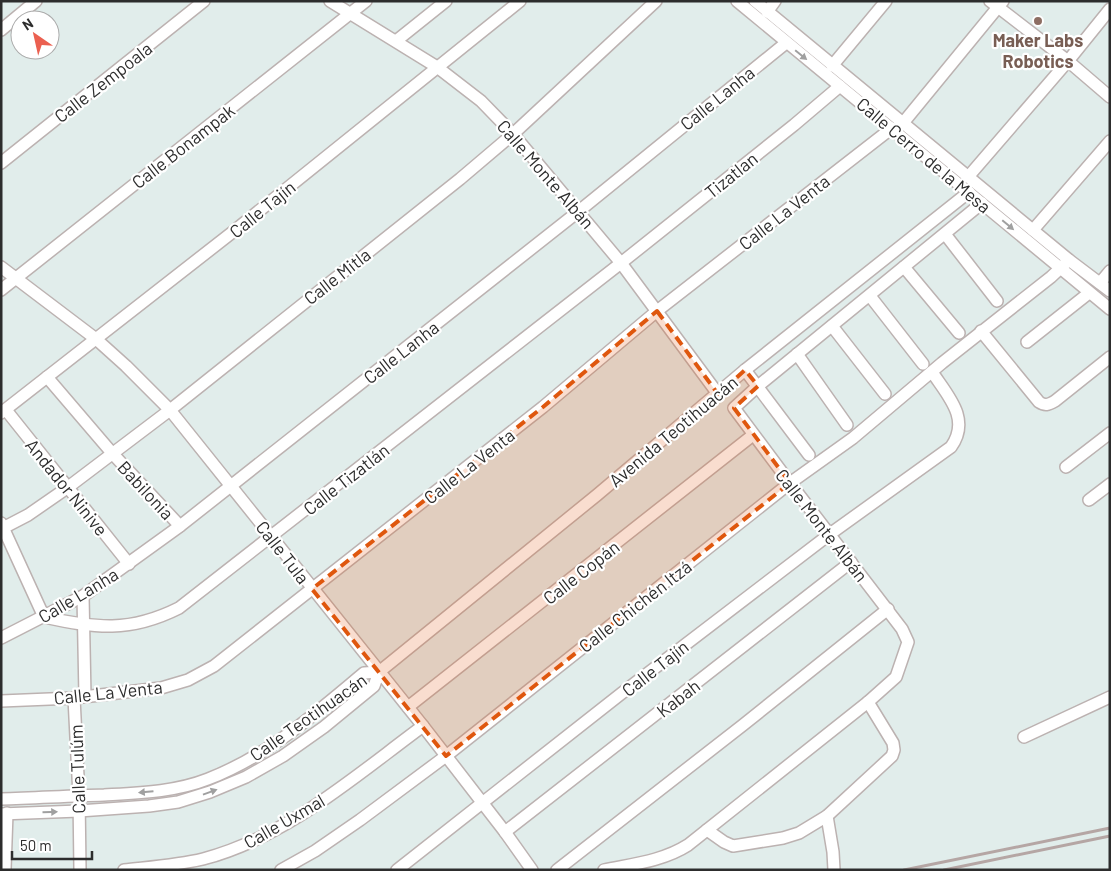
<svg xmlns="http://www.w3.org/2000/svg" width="1111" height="871" font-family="Barlow,sans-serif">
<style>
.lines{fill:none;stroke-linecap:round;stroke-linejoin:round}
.street-casing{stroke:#bcb2b1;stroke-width:14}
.street{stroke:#fff;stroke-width:11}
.rail{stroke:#b5a6a4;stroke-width:3}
.oneway{fill:#a0a0a0}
.marked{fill:#df570e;fill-opacity:0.2;stroke:#df570e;stroke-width:4;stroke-dasharray:10 6;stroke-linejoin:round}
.education-dot{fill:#8d6e63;stroke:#fff;stroke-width:2}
.labels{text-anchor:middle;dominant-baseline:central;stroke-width:4.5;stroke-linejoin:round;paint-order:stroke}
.education-label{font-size:18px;font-weight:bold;fill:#785e54;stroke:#fff}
.street-label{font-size:18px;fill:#2d2d2d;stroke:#fff}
</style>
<rect width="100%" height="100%" fill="#e1edeb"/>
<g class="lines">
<defs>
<g id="street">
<path d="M330,1L437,67L481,101L513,134L621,263L718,394"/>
<path d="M737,1L1110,309"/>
<path d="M755,1L1069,260L1110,291"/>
<path d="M990,1L1068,61L1110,97"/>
<path d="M767,12L775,1"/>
<path d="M1,30L36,1"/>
<path d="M396,41L446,1"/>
<path d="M832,66L886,1"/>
<path d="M903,123L1003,1"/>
<path d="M1,163L204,1"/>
<path d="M968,177L1068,61L1110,9"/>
<path d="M1033,230L1110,141"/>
<path d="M945,234L997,301"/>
<path d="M1,267L96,339L126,366L170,410L423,726L505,832L532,870"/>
<path d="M904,267L959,333"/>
<path d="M1100,283L1110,271"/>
<path d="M1,290L366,1"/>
<path d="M870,296L923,364"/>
<path d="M832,326L885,394"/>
<path d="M981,331L1039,402C1045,406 1048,405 1055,401L1110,357"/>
<path d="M1027,342L1089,293"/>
<path d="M797,354L847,425"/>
<path d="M745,370L809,455"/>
<path d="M47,377L112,453L180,526"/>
<path d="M6,410L129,564"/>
<path d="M1,413L234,231L520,1"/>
<path d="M1066,467L1110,433"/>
<path d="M1089,500L1110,484"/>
<path d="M1,523L44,617C96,628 129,633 179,608L621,263L794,125L840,86"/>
<path d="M1,529L28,515L67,488L170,410L460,179L513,134L656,1"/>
<path d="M83,596L85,697"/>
<path d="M1,638L83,596L180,526L579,211L786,43"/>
<path d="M379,672L597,495L745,370L969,192"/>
<path d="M74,698L79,796L80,870"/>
<path d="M1,701L74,698L161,688L188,680L214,666L543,407L657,311L892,128"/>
<path d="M408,707L753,435"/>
<path d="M1024,737L1110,697"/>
<path d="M1,799C35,798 69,796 104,795C139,793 175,792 208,779C268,756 316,713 364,673L379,672"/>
<path d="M1,814L79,811L149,806L178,802L210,792L246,777L283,756L324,727L374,686L379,672"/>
<path d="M827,816L833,852L834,870"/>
<path d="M707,830L724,842L733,846L783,838L799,833L827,816L892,756L894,750L893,743L868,702"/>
<path d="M505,832L851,562"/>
<path d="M5,869L7,813"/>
<path d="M124,870C150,867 178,865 203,859C287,837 355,776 423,726"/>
<path d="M281,870L315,851L360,820L446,756L790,483L853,438L942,363L1051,277L1069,260"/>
<path d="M397,870L622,693L830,534L951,447C971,419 948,396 932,372"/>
<path d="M557,870L743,725L888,609"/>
<path d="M604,870C633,864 663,861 688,845L868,702L896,677L908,642L902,629L790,483L734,408L758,386L982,203"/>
</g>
</defs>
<use href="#street" class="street-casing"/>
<use href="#street" class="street"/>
<g class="rail">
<path d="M904,870L1110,828"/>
<path d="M944,870L1110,836"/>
</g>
</g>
<defs><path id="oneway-solid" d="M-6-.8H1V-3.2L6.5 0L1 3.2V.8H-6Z" transform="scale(1.25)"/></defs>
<g class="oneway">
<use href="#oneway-solid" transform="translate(801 55) rotate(39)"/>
<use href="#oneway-solid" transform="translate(1008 225) rotate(40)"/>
<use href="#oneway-solid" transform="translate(146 792) rotate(175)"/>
<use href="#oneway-solid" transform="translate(210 792) rotate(-20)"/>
<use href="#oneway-solid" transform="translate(50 812) rotate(-2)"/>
</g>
<path class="marked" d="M657,311L718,394L745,370L758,386L734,408L790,483L446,756L312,589L543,407Z"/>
<circle class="education-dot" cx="1038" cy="21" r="5"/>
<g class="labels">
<g class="education-label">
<text x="1038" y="40">Maker Labs<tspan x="1038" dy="21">Robotics</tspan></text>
</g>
<g class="street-label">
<text transform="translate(103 82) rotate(-38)">Calle Zempoala</text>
<text transform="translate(717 98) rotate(-39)">Calle Lanha</text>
<text transform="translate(183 146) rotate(-38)">Calle Bonampak</text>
<text transform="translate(924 155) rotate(40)">Calle Cerro de la Mesa</text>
<text transform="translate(546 174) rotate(49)">Calle Monte Albán</text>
<text transform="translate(731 175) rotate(-39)">Tizatlan</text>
<text transform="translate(262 209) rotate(-39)">Calle Tajín</text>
<text transform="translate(784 212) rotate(-38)">Calle La Venta</text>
<text transform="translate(337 276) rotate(-38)">Calle Mitla</text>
<text transform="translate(401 352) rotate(-38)">Calle Lanha</text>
<text transform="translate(673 431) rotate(-40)">Avenida Teotihuacán</text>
<text transform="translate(469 466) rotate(-38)">Calle La Venta</text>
<text transform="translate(346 479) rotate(-38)">Calle Tizatlán</text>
<text transform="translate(67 487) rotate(51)">Andador Ninive</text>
<text transform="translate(146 490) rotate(47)">Babilonia</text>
<text transform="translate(822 525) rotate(52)">Calle Monte Albán</text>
<text transform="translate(283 552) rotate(52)">Calle Tula</text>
<text transform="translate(581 572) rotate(-38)">Calle Copán</text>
<text transform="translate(78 595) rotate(-31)">Calle Lanha</text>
<text transform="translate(635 606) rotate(-38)">Calle Chichén Itzá</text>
<text transform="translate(655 668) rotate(-38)">Calle Tajín</text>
<text transform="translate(108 692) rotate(-6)">Calle La Venta</text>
<text transform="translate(678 698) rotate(-38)">Kabah</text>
<text transform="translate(308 717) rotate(-35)">Calle Teotihuacán</text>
<text transform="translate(77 769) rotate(-92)">Calle Tulúm</text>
<text transform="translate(284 821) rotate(-30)">Calle Uxmal</text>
</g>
</g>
<rect width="1111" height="871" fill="none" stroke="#2d2d2d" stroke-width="5"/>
<g transform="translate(35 35) rotate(326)"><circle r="24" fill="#ffffff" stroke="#ababab"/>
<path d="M0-4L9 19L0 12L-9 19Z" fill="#eb6050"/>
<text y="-8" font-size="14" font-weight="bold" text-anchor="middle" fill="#2d2d2d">N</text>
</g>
<path d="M12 851v8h80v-8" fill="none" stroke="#2d2d2d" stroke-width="2.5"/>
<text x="20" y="851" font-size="15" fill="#2d2d2d" stroke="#ffffff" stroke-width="4" paint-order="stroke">50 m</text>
</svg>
